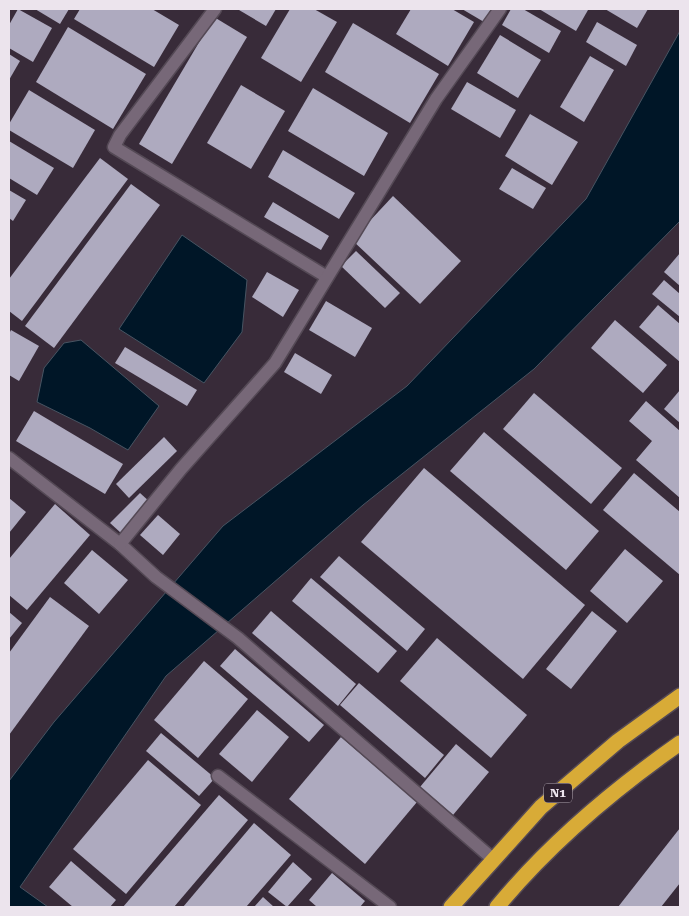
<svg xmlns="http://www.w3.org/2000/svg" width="689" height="916" font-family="'Roboto Serif',serif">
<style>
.water{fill:#001627;stroke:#475462}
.building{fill:#aeaabf}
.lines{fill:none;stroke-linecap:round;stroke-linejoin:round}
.street-casing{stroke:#544955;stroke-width:15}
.highway-casing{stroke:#544955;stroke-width:18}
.street{stroke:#776878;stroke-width:12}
.highway{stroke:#d8ab37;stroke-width:15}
.labels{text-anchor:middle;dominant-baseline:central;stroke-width:5;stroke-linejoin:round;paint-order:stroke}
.shield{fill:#2e212f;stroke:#b3aab4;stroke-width:1}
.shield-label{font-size:12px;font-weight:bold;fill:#ece4ed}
</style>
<rect width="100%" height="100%" fill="#382b39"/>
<g class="water">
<path d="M680,31V221L534,369L363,505L166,676L20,887L48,907H9V781L54,722L223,526L407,386L586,199Z"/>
<path d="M182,235L247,280L242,332L204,383L119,329Z"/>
<path d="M81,340L159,406L128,450L90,428L37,402L44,368L64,343Z"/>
</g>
<g class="building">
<path d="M18,9L52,28L33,62L9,48V25Z"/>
<path d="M35,9H69L60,24Z"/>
<path d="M80,9H152L179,25L154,67L74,19Z"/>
<path d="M239,9H276L266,26L239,10Z"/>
<path d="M290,9H314L337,22L301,82L261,58Z"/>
<path d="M411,9H452L474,22L448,66L396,34Z"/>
<path d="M462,9H491L484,22Z"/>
<path d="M511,9H523L561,31L549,53L502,25Z"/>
<path d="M539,9H585L588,10L576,31Z"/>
<path d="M605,9H648L637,28Z"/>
<path d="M214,17L247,37L172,164L139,144Z"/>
<path d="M597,22L637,45L626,66L586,42Z"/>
<path d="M353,23L439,74L410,123L325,72Z"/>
<path d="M68,27L146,74L113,129L36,82Z"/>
<path d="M500,35L541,60L518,98L477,73Z"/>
<path d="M9,54L20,61L9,80Z"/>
<path d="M590,56L614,70L584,122L560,107Z"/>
<path d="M467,82L516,110L500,138L451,109Z"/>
<path d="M241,85L285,111L251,169L207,143Z"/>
<path d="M313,88L388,133L364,176L288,131Z"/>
<path d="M29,90L95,130L73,168L9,130V124Z"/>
<path d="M530,114L578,142L552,185L505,156Z"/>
<path d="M9,141L54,168L37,195L9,178Z"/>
<path d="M283,150L355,193L339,219L268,177Z"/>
<path d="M100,158L128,179L22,321L9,311V279Z"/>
<path d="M512,168L546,188L533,209L499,189Z"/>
<path d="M131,184L160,205L54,348L25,326Z"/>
<path d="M9,190L26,200L13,221L9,218Z"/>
<path d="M393,196L461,261L420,304L352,240Z"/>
<path d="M273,202L329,236L321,250L264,217Z"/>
<path d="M356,251L400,293L385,308L341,266Z"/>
<path d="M680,253V286L664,272Z"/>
<path d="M267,272L299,290L283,317L252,297Z"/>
<path d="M664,280L680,294V317L652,294Z"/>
<path d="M326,301L372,328L355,357L309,330Z"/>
<path d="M658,305L680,324V362L639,327Z"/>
<path d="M615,320L667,365L643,393L591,348Z"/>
<path d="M11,330L39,346L19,381L9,375V334Z"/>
<path d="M125,347L197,390L187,406L115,363Z"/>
<path d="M295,353L332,375L321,394L284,372Z"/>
<path d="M680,390V423L664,409Z"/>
<path d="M534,393L622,468L591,504L503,429Z"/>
<path d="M646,401L680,431V498L636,460L652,441L629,421Z"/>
<path d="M34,411L123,464L105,494L16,441Z"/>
<path d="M484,432L599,531L566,570L450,471Z"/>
<path d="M164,437L177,451L129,498L116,484Z"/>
<path d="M424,468L585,605L523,679L361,542Z"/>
<path d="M634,473L680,512V575L603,510Z"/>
<path d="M140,493L151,503L121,533L110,523Z"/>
<path d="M9,498L26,512L9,533Z"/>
<path d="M55,504L90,535L27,610L9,595V559Z"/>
<path d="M158,515L180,534L163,555L140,535Z"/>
<path d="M625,549L663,581L627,623L590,591Z"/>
<path d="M92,550L128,580L99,614L64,583Z"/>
<path d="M339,556L425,629L407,651L320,577Z"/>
<path d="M311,578L397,651L378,673L292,601Z"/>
<path d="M50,597L89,626L9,735V653Z"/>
<path d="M271,611L356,684L338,706L252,633Z"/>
<path d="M592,611L617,631L571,689L546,669Z"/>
<path d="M9,612L22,623L9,639Z"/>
<path d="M437,638L527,715L491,758L400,681Z"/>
<path d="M235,649L324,725L309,742L220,666Z"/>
<path d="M204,661L248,699L198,758L154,720Z"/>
<path d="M359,683L444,755L425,778L340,705Z"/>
<path d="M257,710L289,737L252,782L219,754Z"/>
<path d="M161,733L215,778L199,796L146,751Z"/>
<path d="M341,737L417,802L365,864L289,799Z"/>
<path d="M456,744L489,772L453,815L420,787Z"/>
<path d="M148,760L201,805L126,894L73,849Z"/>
<path d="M219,795L248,820L174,907H123Z"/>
<path d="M254,823L291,855L246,907H183Z"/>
<path d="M680,828V883L661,907H618Z"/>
<path d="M71,861L116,900L110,907H73L49,887Z"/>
<path d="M293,862L312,879L287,907L268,892Z"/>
<path d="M332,873L365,901L360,907H317L309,900Z"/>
<path d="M263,897L274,907H254Z"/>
</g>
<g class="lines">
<defs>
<g id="street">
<path d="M215,9L120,135L114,147L327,277"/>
<path d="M9,458L120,544L156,577L238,638L494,860"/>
<path d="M120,544L181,469L275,363L436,99L500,9"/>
<path d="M218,776L390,907"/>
</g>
<g id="highway">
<path d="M451,907L541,807L618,741L680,696"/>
<path d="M497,907C549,844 613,790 680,743"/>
</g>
</defs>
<use href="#street" class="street-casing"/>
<use href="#highway" class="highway-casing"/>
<use href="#street" class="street"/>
<use href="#highway" class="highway"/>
</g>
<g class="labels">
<rect class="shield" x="544" y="783.5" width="28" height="19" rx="4"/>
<g class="shield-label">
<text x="558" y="793">N1</text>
</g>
</g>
<rect width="689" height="916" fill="none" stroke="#ece4ed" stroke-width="20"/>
</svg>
